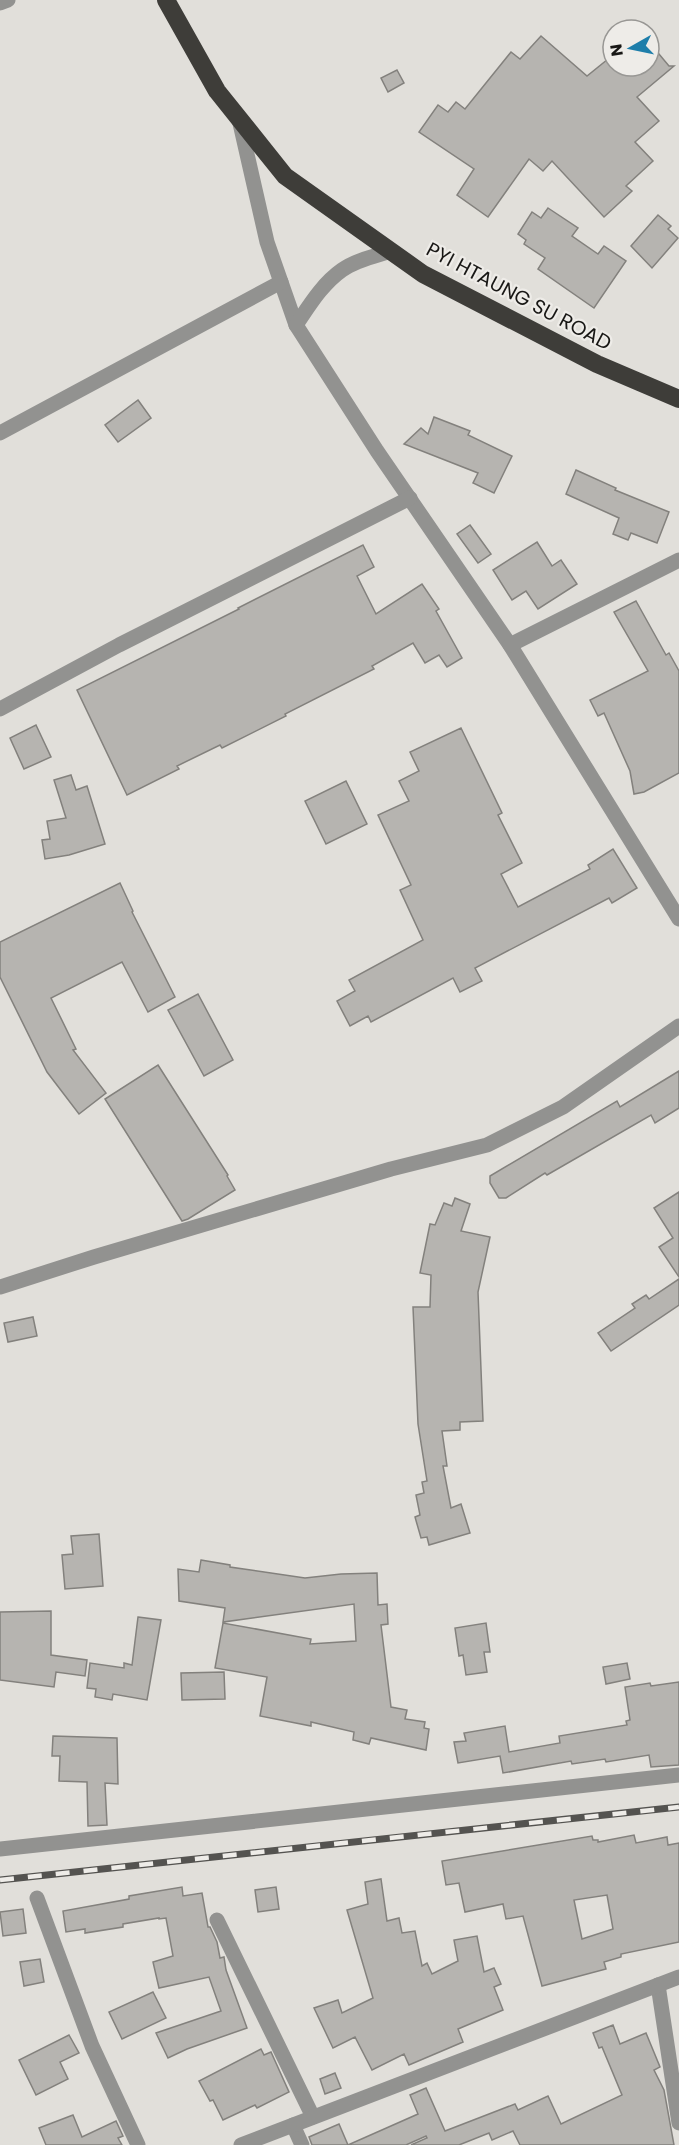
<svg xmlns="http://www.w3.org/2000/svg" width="679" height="2145" font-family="Poppins,sans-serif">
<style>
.building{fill:#b6b4b0;stroke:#83817d;stroke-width:1.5;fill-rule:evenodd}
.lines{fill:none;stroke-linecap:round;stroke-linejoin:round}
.street{stroke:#929290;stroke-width:15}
.highway{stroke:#3e3d39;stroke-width:18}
.rail-casing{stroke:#545350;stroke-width:7}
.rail{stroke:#eeece8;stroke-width:4.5;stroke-dasharray:14;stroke-linecap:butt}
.labels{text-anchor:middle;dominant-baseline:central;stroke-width:4.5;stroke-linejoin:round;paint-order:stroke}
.street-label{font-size:20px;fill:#181715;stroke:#eeece8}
</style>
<rect width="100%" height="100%" fill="#e1dfda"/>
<g class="building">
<path d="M541,36L587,76L613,55V66H649V42L669,66H674L637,97L659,121L635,142L653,161L626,186L632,191L604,217L552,161L543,171L529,159L488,217L457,195L474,169L419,132L438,105L448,112L456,102L465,109L511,52L520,59Z"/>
<path d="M397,70L404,83L388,92L381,78Z"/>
<path d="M548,208L578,228L572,236L598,254L604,246L626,261L594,308L538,269L545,258L524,244L526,240L518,234L532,212L541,218Z"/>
<path d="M658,215L671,226L668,229L678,238L652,268L631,246Z"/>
<path d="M138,400L151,418L118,442L105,425Z"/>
<path d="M434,417L470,431L468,435L512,456L494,493L473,483L478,473L404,444L421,428L428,434Z"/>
<path d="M576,470L616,488L615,490L669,512L657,543L631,533L628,540L613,534L619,518L566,494Z"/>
<path d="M470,525L491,554L478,563L457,534Z"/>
<path d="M537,542L552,566L561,560L577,584L538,609L526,591L512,600L493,570Z"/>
<path d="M363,545L374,567L357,576L376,614L422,584L439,609L436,611L462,658L447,667L439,655L425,663L413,643L372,666L374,669L285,714L286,716L222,748L220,745L177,766L179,769L127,795L77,690L239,609L238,608Z"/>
<path d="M636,601L666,655L669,653L679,671V773L644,792L634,794L630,771L604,713L598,716L590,700L648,671L614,612Z"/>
<path d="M36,725L51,757L24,769L10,738Z"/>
<path d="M461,728L502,813L498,815L522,863L501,874L518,907L590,869L588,865L613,849L637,888L612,903L609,898L475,968L482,981L460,992L453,978L371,1022L368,1016L350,1026L337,1001L355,991L349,980L423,940L400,890L411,885L378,815L409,801L399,781L419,771L410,752Z"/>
<path d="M71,775L76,790L87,786L105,844L69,855L45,859L42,840L50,839L47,821L66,818L54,780Z"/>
<path d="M346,781L367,824L326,844L305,801Z"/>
<path d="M120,883L133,911L132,912L175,997L148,1012L122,962L51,998L76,1049L73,1050L106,1093L79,1114L47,1072L0,977V942Z"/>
<path d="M198,994L233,1060L204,1076L168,1010Z"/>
<path d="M158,1065L228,1175L227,1176L235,1190L188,1219L182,1221L105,1099Z"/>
<path d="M679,1071V1108L655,1123L651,1115L547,1175L545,1173L506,1198H499L490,1183V1176L617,1101L620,1107Z"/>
<path d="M679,1192V1277L659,1247L673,1238L654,1208Z"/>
<path d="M455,1198L470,1204L461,1231L490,1237L478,1292L483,1421L460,1422V1430L442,1431L447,1466H443L451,1508L461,1504L470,1533L429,1545L427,1537L421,1538L415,1517L420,1515L416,1495L424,1493L422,1482L427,1481L418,1424L413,1307H430L431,1275L420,1273L430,1224L435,1225L444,1203L452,1206Z"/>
<path d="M679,1279V1305L611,1351L598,1333L635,1308L632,1304L646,1295L649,1299Z"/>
<path d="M33,1317L37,1336L8,1342L4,1323Z"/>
<path d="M99,1534L103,1586L65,1589L62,1555L73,1554L71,1536Z"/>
<path d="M201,1560L230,1565V1567L305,1578L341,1574L377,1573L378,1605L387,1604L388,1624L381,1625L391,1707L407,1710L405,1719L425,1722L424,1728L429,1729L426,1750L371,1738L369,1744L353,1740L354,1732L311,1722V1726L260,1716L267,1677L215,1668L223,1623L311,1639L310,1644L356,1641L354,1604L223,1622L225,1608L179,1601L178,1569L199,1572Z"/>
<path d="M51,1611V1655L87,1660L85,1676L56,1672L54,1687L0,1680V1612Z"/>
<path d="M138,1617L161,1620L147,1700L113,1694L112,1700L95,1697L96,1689L87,1688L90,1663L124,1668V1663L132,1665Z"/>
<path d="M486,1623L490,1652H484L487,1672L466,1675L463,1655L459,1656L455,1628Z"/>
<path d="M627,1663L630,1679L606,1684L603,1667Z"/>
<path d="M224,1672L225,1699L182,1700L181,1673Z"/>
<path d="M679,1682V1765L651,1767L649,1755L606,1762L605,1759L572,1764L571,1761L503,1773L500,1756L458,1763L454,1742L466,1741L464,1733L505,1726L509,1752L560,1743L559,1736L627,1725L626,1721L630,1720L625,1687L650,1683L651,1686Z"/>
<path d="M53,1736L117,1738L118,1784L105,1783L107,1825L88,1826L87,1782L59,1781L60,1756H52Z"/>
<path d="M634,1835L636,1843L667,1837L668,1845L679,1843V1942L621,1954V1957L604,1962L606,1969L542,1986L523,1916L506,1919L503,1904L465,1912L459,1883L446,1885L442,1861L592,1836L593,1840H598V1842ZM607,1895L613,1929L582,1939L574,1900Z"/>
<path d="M381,1879L387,1921L399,1918L402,1933L415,1931L422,1966L427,1963L432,1974L458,1961L454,1940L477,1936L484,1972L494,1968L501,1984L494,1987L503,2010L458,2029L463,2042L409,2065L404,2054L372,2070L355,2037L333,2048L314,2008L338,2000L342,2013L373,1998L347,1910L368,1904L365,1882Z"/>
<path d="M182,1887L183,1896L202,1893L208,1927H210L217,1942L220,1958L224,1957L226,1970L247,2028L187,2049L168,2058L156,2033L221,2011L209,1977L159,1988L153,1962L173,1956L166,1918L159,1919V1918L123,1924V1927L85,1933V1929L66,1932L63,1911L129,1899V1896Z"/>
<path d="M276,1887L279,1909L258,1912L255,1890Z"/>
<path d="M23,1909L26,1933L3,1936L0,1912Z"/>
<path d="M40,1959L44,1982L24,1986L20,1962Z"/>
<path d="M153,1992L166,2018L122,2039L109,2012Z"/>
<path d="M613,2025L620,2044L646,2033L660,2067L654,2070L664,2090L674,2145H520L513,2131L492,2140L489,2133L459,2145H411L427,2138L426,2136L406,2145H312L309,2137L339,2124L348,2145L418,2114L410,2095L426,2088L445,2131L515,2104L518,2110L548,2096L561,2124L622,2095L602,2047L599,2048L593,2033Z"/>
<path d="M69,2035L79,2053L60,2062L68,2079L36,2095L19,2060Z"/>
<path d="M261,2049L264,2055L271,2052L289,2092L257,2108L255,2105L223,2120L213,2100L210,2101L199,2081Z"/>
<path d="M335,2073L341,2088L325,2094L320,2079Z"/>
<path d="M73,2115L82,2137L116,2121L123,2136L118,2138L122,2145H46L39,2128Z"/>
</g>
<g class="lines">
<g class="street">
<path d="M0,3L8,0"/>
<path d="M239,119L267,242L296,325L377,451L510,645L679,919"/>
<path d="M296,325C309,306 322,284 342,270C356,260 375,256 391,251"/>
<path d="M0,433L281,282"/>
<path d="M510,645L679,560"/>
<path d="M0,709L119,645L410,498"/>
<path d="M0,1287L94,1257L391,1169L487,1145L563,1107L679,1026"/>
<path d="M0,1849L679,1775"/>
<path d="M37,1898L92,2046L138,2145"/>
<path d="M217,1920L313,2117"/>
<path d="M658,1985L679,2123"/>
<path d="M293,2125L302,2145"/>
<path d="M241,2145L679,1977"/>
</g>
<path class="highway" d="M166,0L217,91L285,176L423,274L597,364L679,399"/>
<defs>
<path id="rail" d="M0,1880L679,1807"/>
</defs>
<use href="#rail" class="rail-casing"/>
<use href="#rail" class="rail"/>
</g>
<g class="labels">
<g class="street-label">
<text transform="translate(519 296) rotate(28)">PYI HTAUNG SU ROAD</text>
</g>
</g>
<g transform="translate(631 48) rotate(261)"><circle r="28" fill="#eeece8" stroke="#989794" stroke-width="1.5"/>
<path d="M0-4.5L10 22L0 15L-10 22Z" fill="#1e7eaa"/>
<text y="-9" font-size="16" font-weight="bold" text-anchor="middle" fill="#181715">N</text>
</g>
</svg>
